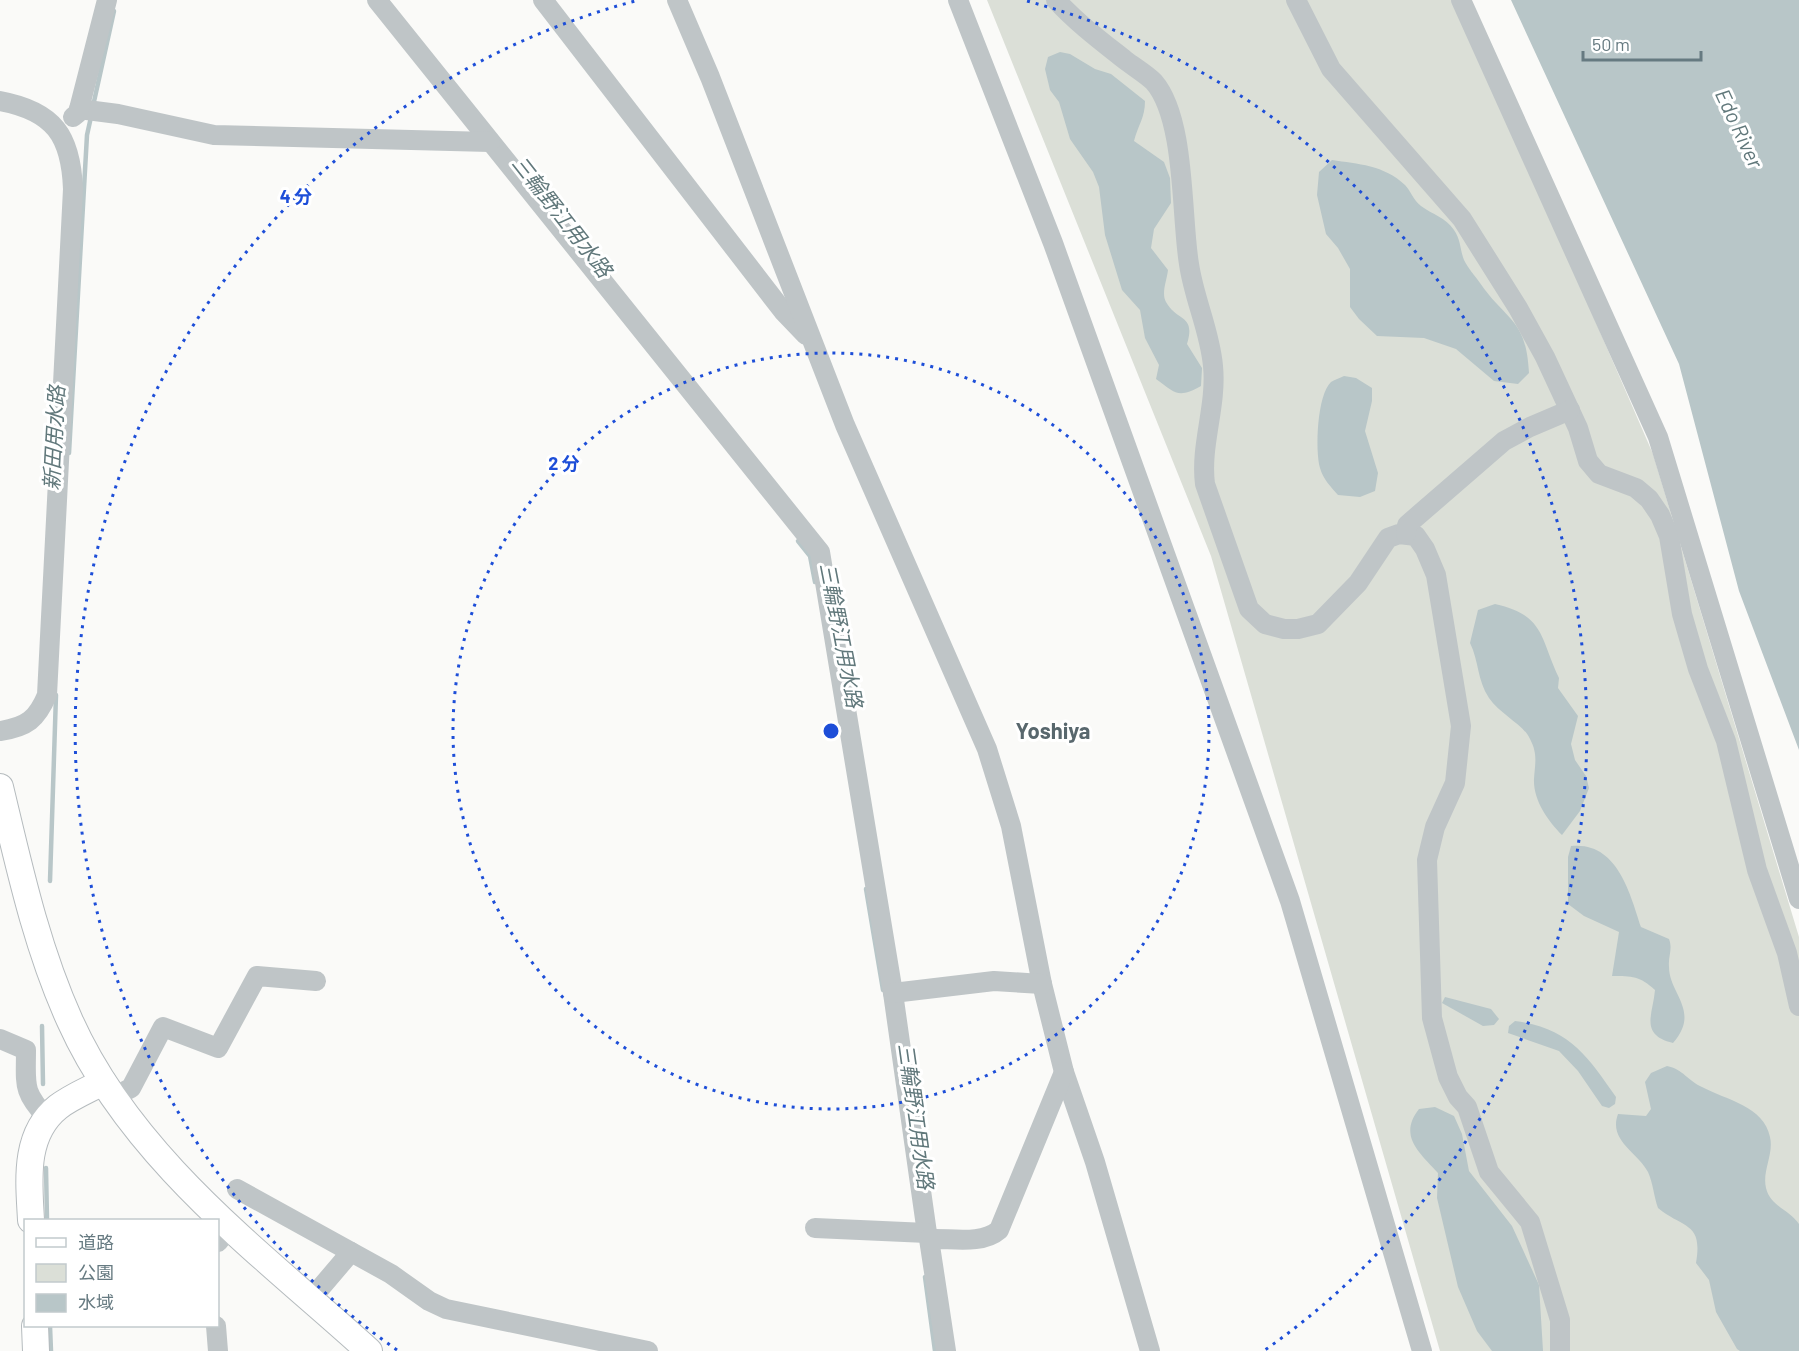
<svg xmlns="http://www.w3.org/2000/svg" width="1799" height="1351" font-family="Barlow,'Noto Sans JP',sans-serif">
<style>
.green{fill:#dbdfd7}
.water{fill:#b8c6c8}
.lines{fill:none;stroke-linecap:round;stroke-linejoin:round}
.stream{stroke:#b8c6c8;stroke-width:4.5}
.major-casing{stroke:#b5bbbe;stroke-width:28}
.minor{stroke:#bfc5c7;stroke-width:20}
.major{stroke:#fff;stroke-width:26}
.ring{fill:none;stroke:#1d4ed8;stroke-width:3;stroke-dasharray:3 6}
.labels{text-anchor:middle;dominant-baseline:central;stroke-width:6;stroke-linejoin:round;paint-order:stroke}
.water-label{font-size:21px;font-style:italic;fill:#61787b;stroke:#fff}
.quarter-label{font-size:22px;font-weight:bold;fill:#58676d;stroke:#fff}
.centre{fill:#1d4ed8;stroke:#fff;stroke-width:3}
.ring-label{font-size:18px;text-anchor:middle;font-weight:bold;fill:#1d4ed8;stroke:#fff;stroke-width:6;stroke-linejoin:round;paint-order:stroke}
</style>
<rect width="100%" height="100%" fill="#fafaf8"/>
<path class="green" d="M987,0H1456L1653,454L1799,937V1351H1440L1211,556Z"/>
<g class="water">
<path d="M1511,0H1799V750L1739,591L1679,364Z"/>
<path d="M1060,52L1070,54L1095,69L1111,74L1145,101C1145,118 1138,125 1134,141L1164,162L1170,178L1171,203L1154,229L1151,248L1168,270C1167,280 1161,293 1166,302C1177,322 1196,314 1187,344L1202,368L1201,386C1178,399 1175,393 1156,379L1159,365L1145,338L1140,310L1122,290L1105,235L1099,187L1093,172L1070,139L1059,102L1050,90L1045,69L1048,57Z"/>
<path d="M1332,160C1358,164 1384,165 1405,185C1411,191 1413,200 1421,206C1433,215 1445,217 1454,230C1461,240 1460,250 1464,260C1468,268 1475,276 1480,283C1507,322 1526,318 1529,373L1518,384L1494,381L1456,349L1424,338L1377,336L1359,319L1350,307V269L1338,248L1326,234L1317,195L1319,172Z"/>
<path d="M1344,376L1356,378L1372,388V401L1365,431L1378,473L1375,491L1360,497L1338,495C1331,487 1323,479 1320,468C1315,450 1317,395 1331,382C1334,380 1340,378 1344,376Z"/>
<path d="M1495,604C1545,615 1540,638 1559,678L1558,688L1578,716L1571,744L1575,760L1586,776L1589,788L1580,811L1562,835C1548,821 1533,800 1534,779C1535,763 1538,754 1530,739C1524,725 1501,715 1489,698C1477,680 1479,661 1470,643L1478,610Z"/>
<path d="M1571,846C1617,841 1630,893 1641,927L1669,939C1673,950 1668,955 1669,967C1669,994 1701,1011 1673,1043C1639,1035 1653,1014 1655,990C1640,976 1632,976 1612,976L1619,932L1584,916L1568,904V857Z"/>
<path d="M1445,997L1491,1009L1499,1019L1494,1025L1483,1026L1442,1003Z"/>
<path d="M1515,1021C1569,1028 1587,1055 1616,1097L1615,1104L1609,1108L1602,1106L1578,1071L1559,1051L1508,1033L1509,1026Z"/>
<path d="M1667,1066C1683,1069 1688,1081 1702,1087C1726,1100 1764,1106 1770,1137C1774,1154 1762,1171 1766,1188C1770,1206 1790,1210 1799,1224V1351H1740L1737,1349L1716,1312L1709,1280L1696,1263C1703,1222 1684,1229 1658,1208C1654,1197 1653,1183 1648,1172C1638,1152 1608,1141 1618,1114L1646,1116L1651,1109L1645,1082L1651,1073Z"/>
<path d="M1435,1107L1454,1116L1462,1134L1469,1171L1512,1226L1539,1285L1543,1351H1492L1477,1331L1458,1287L1437,1198L1438,1173C1419,1152 1398,1136 1419,1109Z"/>
</g>
<g class="lines">
<g class="stream">
<path d="M93,106L114,11"/>
<path d="M69,453L87,135L91,117"/>
<path d="M798,541L810,556L815,582"/>
<path d="M50,881L56,695"/>
<path d="M866,889L883,990"/>
<path d="M42,1026L43,1084"/>
<path d="M46,1168L47,1220"/>
<path d="M925,1277L935,1351"/>
<path d="M50,1326L51,1351"/>
</g>
<defs>
<g id="major">
<path d="M0,787C19,866 36,946 70,1021C132,1159 260,1252 369,1351"/>
<path d="M31,1220C29,1182 23,1135 58,1107C71,1097 88,1090 103,1082"/>
<path d="M35,1326L36,1351"/>
</g>
</defs>
<use href="#major" class="major-casing"/>
<g class="minor">
<path d="M377,0L820,552L893,993L927,1233L932,1239"/>
<path d="M543,0L783,311L806,335"/>
<path d="M677,0L710,77L845,425L987,749L1011,826L1042,984L1064,1072L1095,1162L1150,1351"/>
<path d="M958,0L1053,243L1290,901L1422,1351"/>
<path d="M1056,0C1077,23 1101,41 1125,60C1134,67 1146,74 1154,82C1186,119 1181,217 1189,264C1194,299 1210,331 1213,366C1217,406 1200,445 1205,484L1249,609L1265,624L1284,629H1298L1318,624L1358,583L1388,538L1399,534L1416,536L1425,549L1436,575L1461,726L1455,783L1435,827L1427,860L1432,1018L1448,1077L1458,1097L1467,1107L1489,1172L1530,1222L1560,1320V1351"/>
<path d="M1296,0L1331,69L1462,219L1518,308L1545,357L1578,428L1588,461L1599,474L1636,488L1649,499L1660,515L1669,536L1682,614L1698,669L1726,741L1757,870L1787,953L1799,1006"/>
<path d="M1461,0L1658,437L1799,899"/>
<path d="M0,101C54,111 71,136 73,189L47,695C37,719 27,727 0,731"/>
<path d="M79,109L118,114L214,135L490,142"/>
<path d="M73,117L78,113L107,0"/>
<path d="M1406,534L1407,525L1504,441L1530,427L1570,410"/>
<path d="M893,993L994,981L1042,984"/>
<path d="M0,1039L26,1050C26,1085 22,1091 47,1118"/>
<path d="M113,1097L131,1088L163,1027L218,1048L257,976L316,981"/>
<path d="M237,1189L391,1274L429,1301L446,1309L648,1351"/>
<path d="M815,1228L927,1233"/>
<path d="M218,1242L230,1227"/>
<path d="M311,1299L351,1252"/>
<path d="M216,1326L218,1351"/>
<path d="M946,1351L929,1239C951,1238 982,1245 999,1230L1064,1072"/>
</g>
<use href="#major" class="major"/>
</g>
<g class="ring">
<circle cx="831" cy="731" r="378"/>
<path d="M397 1350A756 756 0 0 1 635 1M1027 1A756 756 0 0 1 1265 1350"/>
</g>
<g class="labels">
<g class="water-label">
<text transform="translate(1740 128) rotate(65)">Edo River</text>
<text transform="translate(563 216) rotate(52)">三輪野江用水路</text>
<text transform="translate(53 438) rotate(-87)">新田用水路</text>
<text transform="translate(842 635) rotate(79)">三輪野江用水路</text>
<text transform="translate(917 1116) rotate(82)">三輪野江用水路</text>
</g>
<g class="quarter-label">
<text x="1053" y="730">Yoshiya</text>
</g>
</g>
<circle cx="831" cy="731" r="9" class="centre"/>
<g class="ring-label">
<text x="296" y="203">4 分</text>
<text x="564" y="470">2 分</text>
</g>
<rect x="24" y="1219" width="195" height="108" fill="#ffffff" stroke="#c2cacd" stroke-width="1.5"/>
<rect x="36" y="1238" width="30" height="9" fill="#ffffff" stroke="#c2cacd" stroke-width="1.5"/>
<text x="78" y="1249" font-size="18" fill="#667a81">道路</text>
<rect x="36" y="1264" width="30" height="18" fill="#dbdfd7" stroke="#c2cacd" stroke-width="1.5"/>
<text x="78" y="1279" font-size="18" fill="#667a81">公園</text>
<rect x="36" y="1294" width="30" height="18" fill="#b8c6c8" stroke="#c2cacd" stroke-width="1.5"/>
<text x="78" y="1309" font-size="18" fill="#667a81">水域</text>
<path d="M1583 51v9h118v-9" fill="none" stroke="#667a81" stroke-width="3"/>
<text x="1592" y="51" font-size="18" fill="#667a81" stroke="#ffffff" stroke-width="4.5" paint-order="stroke">50 m</text>
</svg>
